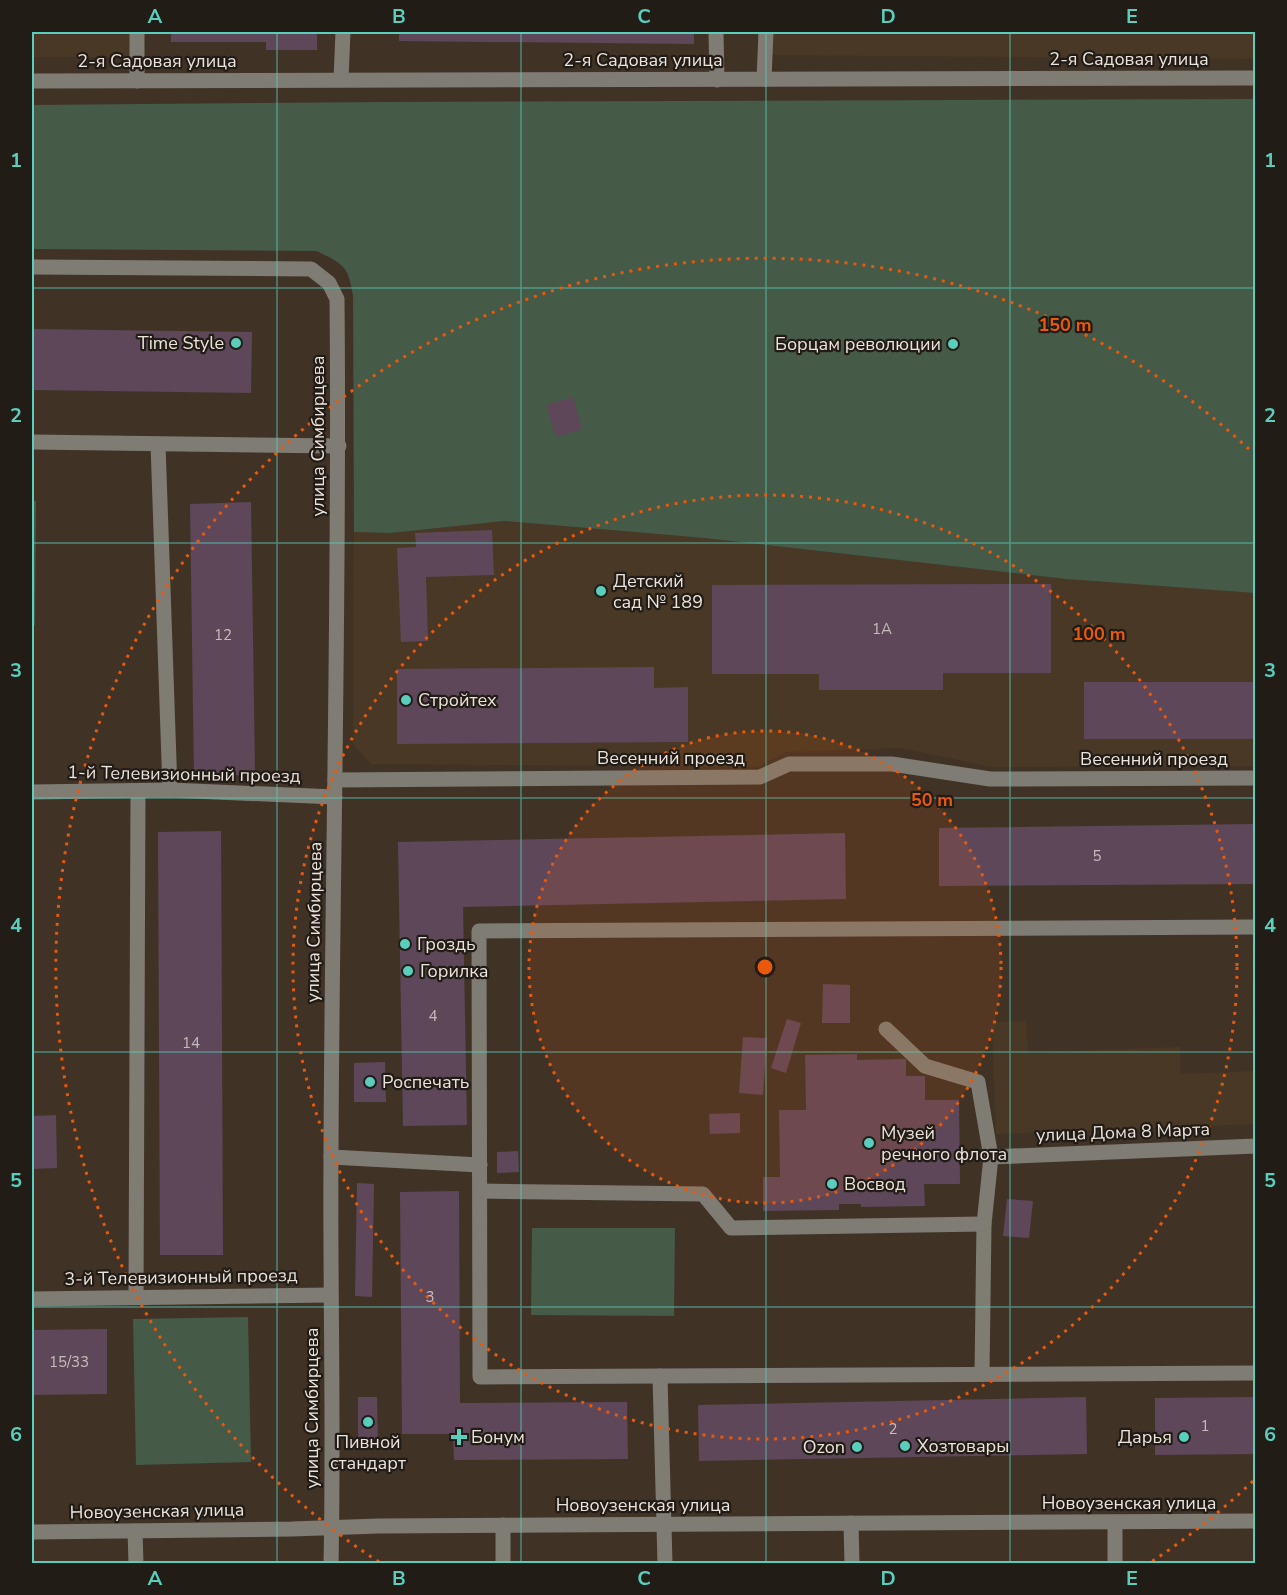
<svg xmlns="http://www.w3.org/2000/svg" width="1287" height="1595" font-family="'Nunito Sans',sans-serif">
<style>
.built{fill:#493825}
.green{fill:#455a47}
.building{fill:#5e4759}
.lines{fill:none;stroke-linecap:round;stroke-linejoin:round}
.minor{stroke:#7f7c74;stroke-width:15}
.grid{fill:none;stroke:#5acebd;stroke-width:1.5;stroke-opacity:0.55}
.ring{fill:none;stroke:#e8590c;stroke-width:3;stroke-dasharray:3 6}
.poi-dot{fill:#5acebd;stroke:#221c16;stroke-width:2}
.labels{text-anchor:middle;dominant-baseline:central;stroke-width:4.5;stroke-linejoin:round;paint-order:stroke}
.number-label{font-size:15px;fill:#c8bcba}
.street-label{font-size:18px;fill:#ebe3da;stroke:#221c16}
.poi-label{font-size:18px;fill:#ebe3da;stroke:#221c16;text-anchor:start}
.centre{fill:#e8590c;stroke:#221c16;stroke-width:3}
.ring-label{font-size:18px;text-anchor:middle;font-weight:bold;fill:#e8590c;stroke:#221c16;stroke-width:4.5;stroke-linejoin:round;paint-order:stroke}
.neatline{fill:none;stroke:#5acebd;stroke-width:2}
.grid-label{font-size:20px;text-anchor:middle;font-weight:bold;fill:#5acebd}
</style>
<rect width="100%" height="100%" fill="#403326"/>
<g class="built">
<path d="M32,32H136L134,57H32Z"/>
<path d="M771,32H1255V59L772,55Z"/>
<path d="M504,521L704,538L1066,579L1255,593V766L992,767L901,748L786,752L757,767L371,764L353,744L354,532L391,533Z"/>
<path d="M1026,1021L1028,1053L1180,1047L1181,1074L1255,1071V1124L996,1134L992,1022Z"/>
</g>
<g class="green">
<path d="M1255,99V593L1066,579L704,538L504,521L391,533L354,532L353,296C348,265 344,265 317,251L32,249V105L387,102Z"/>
<path d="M32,501H36L35,625H32Z"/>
<path d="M532,1228H675L674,1316L531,1315Z"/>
<path d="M248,1317L251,1462L136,1465L133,1319Z"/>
</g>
<g class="building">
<path d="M171,32H317V50H266V42H171Z"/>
<path d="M399,32H694V44L399,41Z"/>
<path d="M32,329L252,332L251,393L32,390Z"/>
<path d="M573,397L582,429L556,437L546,405Z"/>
<path d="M251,502L255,775L194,776L190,504Z"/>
<path d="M492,530L494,575L426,577L428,641L401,642L397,548L416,547L415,533Z"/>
<path d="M1051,584V673H943V690H819V674H712V585Z"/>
<path d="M654,667V688L688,687V742L397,744V669Z"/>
<rect x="1084" y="682" width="172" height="57"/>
<path d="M1256,824V884L939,886V828Z"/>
<path d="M221,831L223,1255H160L158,832Z"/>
<path d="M845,833L846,899L463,907L467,1125L403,1126L398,842Z"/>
<path d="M823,984L850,985V1023H822Z"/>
<path d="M787,1019L801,1023L786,1073L771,1068Z"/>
<path d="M743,1037L767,1038L763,1095L739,1093Z"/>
<path d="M857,1054V1060L906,1059V1076H925V1100H959L960,1184H924L925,1206L861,1207V1204H839V1210L763,1211V1177H780L779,1110H806L805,1055Z"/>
<path d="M385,1062L386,1102H354V1063Z"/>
<path d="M740,1113V1133L710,1134L709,1114Z"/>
<path d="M56,1115L57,1168L32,1169V1116Z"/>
<path d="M518,1151L519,1172L497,1173V1152Z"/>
<path d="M357,1183L374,1184L372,1297L355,1296Z"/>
<path d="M459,1191L460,1403L627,1402L628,1459L454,1460L453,1434H402L400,1192Z"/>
<path d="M1007,1199L1033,1201L1029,1238L1003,1236Z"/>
<path d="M107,1329V1394L32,1395V1330Z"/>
<path d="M358,1397H377L378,1447H358Z"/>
<path d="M1086,1397L1087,1454L699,1461L698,1405Z"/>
<path d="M1256,1397V1454L1155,1455V1398Z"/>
</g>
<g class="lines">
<g class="minor">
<path d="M137,32V81"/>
<path d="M716,32L717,80"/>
<path d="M764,79L766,32"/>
<path d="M341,80L343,32"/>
<path d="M32,81L1256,78"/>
<path d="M32,267L311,269L329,283L337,299C340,585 332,871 331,1157C330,1293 334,1428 331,1564"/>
<path d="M32,442L339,446"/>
<path d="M158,444L170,790"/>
<path d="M335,780L760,777L789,764H892L990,779L1256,778"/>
<path d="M32,792L170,790L335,797"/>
<path d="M1256,927L479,931L480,1377L1256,1373"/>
<path d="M886,1029L925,1066L978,1082L991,1157L984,1224L982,1374"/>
<path d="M331,1157L480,1165"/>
<path d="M991,1157L1256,1146"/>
<path d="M480,1191L703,1194L731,1228L984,1224"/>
<path d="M136,1297L138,791"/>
<path d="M32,1299L331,1295"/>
<path d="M660,1376L665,1564"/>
<path d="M851,1523L852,1564"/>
<path d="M135,1531L136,1564"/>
<path d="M32,1532L292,1529L379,1526L1256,1521"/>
<path d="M503,1564V1525"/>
<path d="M1115,1564V1522"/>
</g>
</g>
<path class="grid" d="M277,32V1564M521,32V1564M766,32V1564M1010,32V1564M32,288H1256M32,543H1256M32,798H1256M32,1052H1256M32,1307H1256"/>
<circle cx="765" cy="967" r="236" fill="#e8590c" fill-opacity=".12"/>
<g class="ring">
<circle cx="765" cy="967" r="236"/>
<circle cx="765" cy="967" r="472"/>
<path d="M1253 1481A709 709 0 0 1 1151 1562M379 1562A709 709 0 1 1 1253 453"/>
</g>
<g class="poi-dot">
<circle cx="236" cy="343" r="6"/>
<circle cx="953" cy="344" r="6"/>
<circle cx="601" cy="591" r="6"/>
<circle cx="406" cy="700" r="6"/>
<circle cx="405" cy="944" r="6"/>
<circle cx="408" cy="971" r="6"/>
<circle cx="370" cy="1082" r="6"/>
<circle cx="869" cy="1143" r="6"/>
<circle cx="832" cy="1184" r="6"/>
<circle cx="368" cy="1422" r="6"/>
<path d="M456 1428h6v6h6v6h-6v6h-6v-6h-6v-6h6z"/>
<circle cx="1184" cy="1437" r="6"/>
<circle cx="905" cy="1446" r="6"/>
<circle cx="857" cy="1447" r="6"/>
</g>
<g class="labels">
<g class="number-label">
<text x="882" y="629">1А</text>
<text x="223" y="635">12</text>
<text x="1097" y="856">5</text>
<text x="433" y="1016">4</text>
<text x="191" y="1043">14</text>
<text x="430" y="1297">3</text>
<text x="69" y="1362">15/33</text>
<text x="1205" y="1426">1</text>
<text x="893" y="1429">2</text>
</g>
<g class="street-label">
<text x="1129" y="59">2-я Садовая улица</text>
<text x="643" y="60">2-я Садовая улица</text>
<text x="157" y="61">2-я Садовая улица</text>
<text transform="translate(318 436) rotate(-90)">улица Симбирцева</text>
<text x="671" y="758">Весенний проезд</text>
<text x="1154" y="759">Весенний проезд</text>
<text transform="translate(184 774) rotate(1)">1-й Телевизионный проезд</text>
<text transform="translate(314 922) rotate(-89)">улица Симбирцева</text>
<text transform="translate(1123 1132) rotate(-2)">улица Дома 8 Марта</text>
<text transform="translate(181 1277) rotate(-1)">3-й Телевизионный проезд</text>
<text transform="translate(312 1408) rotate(-90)">улица Симбирцева</text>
<text x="1129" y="1503">Новоузенская улица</text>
<text x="643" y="1505">Новоузенская улица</text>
<text transform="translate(157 1511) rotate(-1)">Новоузенская улица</text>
</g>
<g class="poi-label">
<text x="224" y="343" text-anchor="end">Time Style</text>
<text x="941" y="344" text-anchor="end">Борцам революции</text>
<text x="613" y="581">Детский<tspan x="613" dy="21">сад № 189</tspan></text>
<text x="418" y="700">Стройтех</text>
<text x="417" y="944">Гроздь</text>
<text x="420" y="971">Горилка</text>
<text x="382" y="1082">Роспечать</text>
<text x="881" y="1133">Музей<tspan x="881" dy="21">речного флота</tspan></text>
<text x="844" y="1184">Восвод</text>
<text x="471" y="1437">Бонум</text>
<text x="1172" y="1437" text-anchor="end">Дарья</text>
<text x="368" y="1442" text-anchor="middle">Пивной<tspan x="368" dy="21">стандарт</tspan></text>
<text x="917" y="1446">Хозтовары</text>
<text x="845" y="1447" text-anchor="end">Ozon</text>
</g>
</g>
<circle cx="765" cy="967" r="9" class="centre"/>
<g class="ring-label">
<text x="1065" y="331">150 m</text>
<text x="1099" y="640">100 m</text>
<text x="932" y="806">50 m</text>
</g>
<rect width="1287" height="1595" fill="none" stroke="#221c16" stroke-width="66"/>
<rect x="33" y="33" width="1221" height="1529" class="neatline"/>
<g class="grid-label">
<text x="155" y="23">A</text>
<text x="399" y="23">B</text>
<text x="644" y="23">C</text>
<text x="888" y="23">D</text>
<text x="1132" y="23">E</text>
<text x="16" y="167">1</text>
<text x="1270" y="167">1</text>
<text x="16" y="422">2</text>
<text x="1270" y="422">2</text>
<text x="16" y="677">3</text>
<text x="1270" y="677">3</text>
<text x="16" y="932">4</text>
<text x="1270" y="932">4</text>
<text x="16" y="1187">5</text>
<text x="1270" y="1187">5</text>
<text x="16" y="1441">6</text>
<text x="1270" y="1441">6</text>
<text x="155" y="1585">A</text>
<text x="399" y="1585">B</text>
<text x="644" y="1585">C</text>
<text x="888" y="1585">D</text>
<text x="1132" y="1585">E</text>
</g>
</svg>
